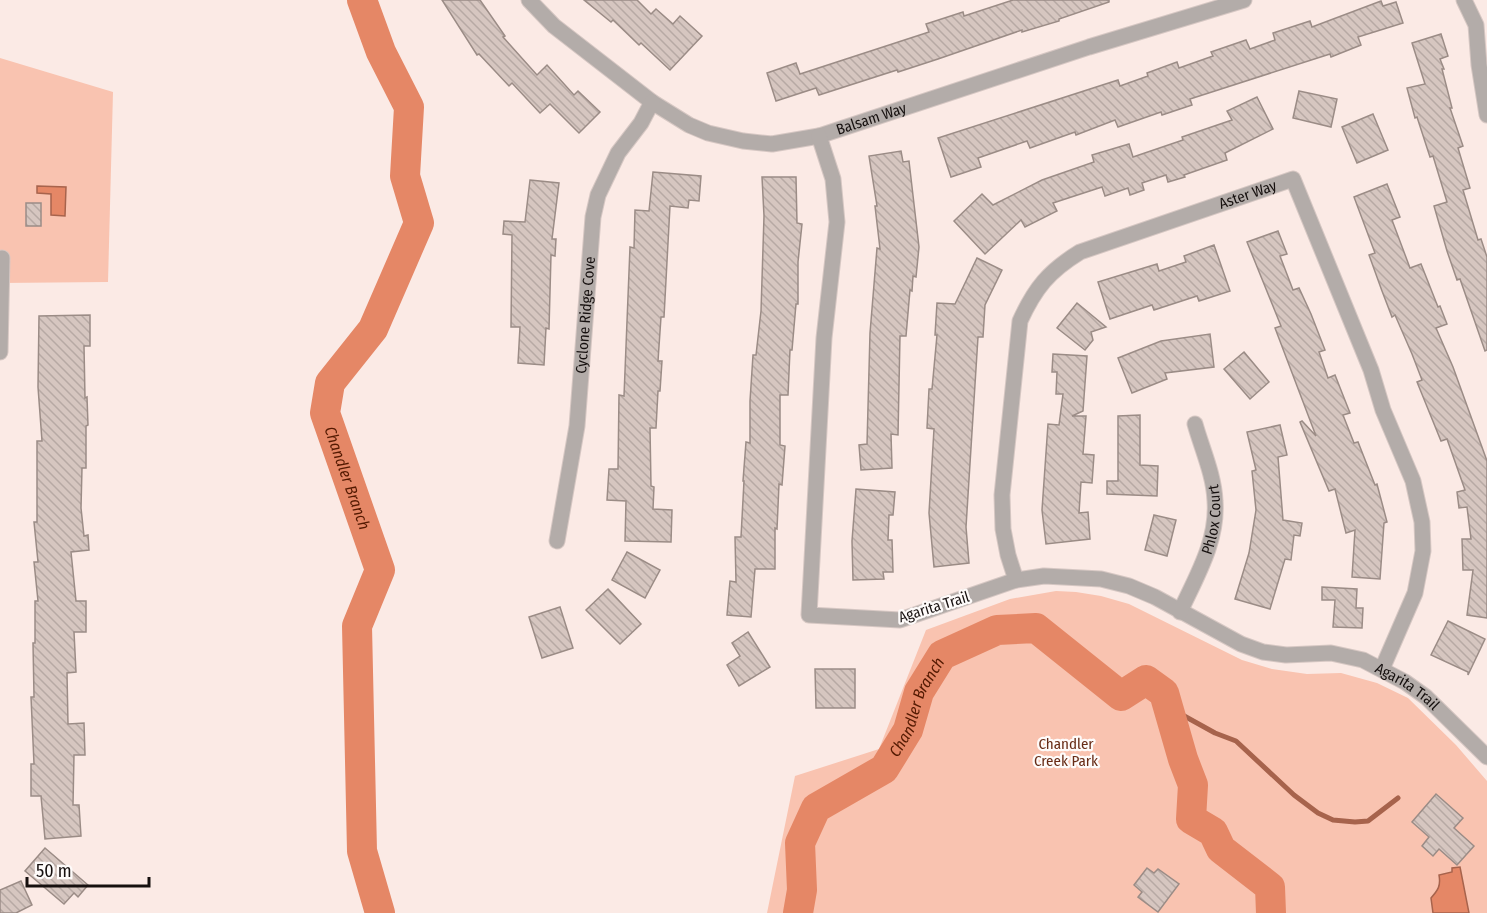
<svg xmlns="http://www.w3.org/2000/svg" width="1487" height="913" font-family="'Fira Sans Condensed',sans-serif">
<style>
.green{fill:#f9c3b0}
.water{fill:#e58766;stroke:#a7634c;stroke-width:1.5}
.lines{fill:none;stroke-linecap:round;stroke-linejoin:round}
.stream{stroke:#a7634c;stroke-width:5}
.river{stroke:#e58766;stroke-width:30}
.building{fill:url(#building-back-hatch);stroke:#9b8c86;stroke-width:1.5}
.minor-casing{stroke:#d6c7c3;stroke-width:17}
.minor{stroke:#b3aca9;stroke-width:15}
.labels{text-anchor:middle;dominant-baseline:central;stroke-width:4.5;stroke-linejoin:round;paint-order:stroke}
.street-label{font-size:15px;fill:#16100f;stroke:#fefbfa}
.park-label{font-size:15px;fill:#672b15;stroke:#fefbfa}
.water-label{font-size:16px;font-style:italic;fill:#541a02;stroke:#fefbfa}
</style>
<defs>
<pattern id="building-back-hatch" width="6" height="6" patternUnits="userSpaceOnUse" patternTransform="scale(1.5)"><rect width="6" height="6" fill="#d6c6c0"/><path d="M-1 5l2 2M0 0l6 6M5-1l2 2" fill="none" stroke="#b7a9a4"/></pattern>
</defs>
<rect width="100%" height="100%" fill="#fbeae5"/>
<g class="green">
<path d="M0,58L113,92L108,282L0,283Z"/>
<path d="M1056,591L1076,592L1101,596L1129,604L1242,660L1272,669L1307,674L1341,673L1377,683L1408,698L1456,745L1487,781V913H767L795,776L879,749L926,630L1010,599Z"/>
</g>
<g class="water">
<path d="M37,186L66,187L65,216L51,215V194L37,193Z"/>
<path d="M1460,867L1469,913H1433L1431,898C1438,890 1441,886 1439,875L1452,872V868Z"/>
</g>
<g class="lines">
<path class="stream" d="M1168,707L1215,733L1236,741L1294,795L1318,813L1333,820L1355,822L1368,821L1398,798"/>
<g class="river">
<path id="s1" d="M362,0L381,52L409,107L405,176L419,223L373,329L330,383L325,413L380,570L357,626L362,851L380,913"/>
<path id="s2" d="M798,913L802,890L800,843L816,808L884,769L908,730L919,692L942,655L997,630L1036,628L1121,696L1146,680L1164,693L1183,759L1193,785L1191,819L1213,832L1221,849L1270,887L1271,913"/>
</g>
</g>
<g class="building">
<path d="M442,0H480L505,36L503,37L537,75L547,65L574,95L578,91L600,112L579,133L550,104L540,113L512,83L509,86L479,54L477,55Z"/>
<path d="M584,0H637L651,14L656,9L673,24L680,16L702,36L670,70L641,43L639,45L613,20L611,22Z"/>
<path d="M1013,0H1109V2L1059,19V21L1022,32V30L938,59L898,72L897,70L819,95L816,88L776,101L767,73L796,63L800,74L929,32L926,24L963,12L964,16Z"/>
<path d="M1381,1L1383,6L1396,2L1403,23L1358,37L1361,45L1331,57L1330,54L1190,99L1192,105L1162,115L1161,112L1118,127L1115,120L1076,135L1075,132L1030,148L1027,141L978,158L981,167L951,177L938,138L1118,80L1120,86L1148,76L1147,73L1177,62L1179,68L1213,56L1211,52L1246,40L1250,49L1275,40L1273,33L1310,21L1312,27Z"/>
<path d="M1441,34L1448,56L1440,59L1444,69H1442L1452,108H1450L1463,146L1458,148L1470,188L1463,190L1478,240L1481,239L1487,257V350L1485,351L1460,279L1457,280L1447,251L1434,206L1447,202L1433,156L1430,157L1417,117L1415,118L1407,88L1425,84L1412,43Z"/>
<path d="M1299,91L1337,99L1331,127L1293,118Z"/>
<path d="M1257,97L1273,129L1225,153L1227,160L1184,175L1185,177L1168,182L1166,175L1142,183L1144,190L1130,195L1128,188L1105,196L1102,187L1053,203L1057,211L1025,227L1021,220L985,254L954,221L982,194L993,205L1042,180L1094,162L1092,155L1129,144L1133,157L1183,140L1182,137L1232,120L1227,111Z"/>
<path d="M1373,114L1388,150L1357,163L1342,127Z"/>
<path d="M901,151L903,162L909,161L919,247L916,277L913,276L912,291L910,290L906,336H900L898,435L891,434L892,468L861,470L859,445L867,444L870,333L877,248L880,249L875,206H877L869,156Z"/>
<path d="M653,172L701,176L699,201L689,200L688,208L670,206L664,317H661L658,361H662L660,391H658L656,428H650L651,486L654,487L653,509L672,510L671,542L625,541L626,501L607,500L609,469H618L619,395L624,396L630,247L634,248L635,210L649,211Z"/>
<path d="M762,177H796L797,223L802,224L798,262V304H796L792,350H790L788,395H780V445L785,446L782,485L779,484L777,529L775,528V569H755L751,617L727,615L730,581L736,582L735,537H741L744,481H743L746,442L750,443V401L753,355H756L761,311L764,216Z"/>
<path d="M530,180L559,183L552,239H556L555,256L551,255L549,329L546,328L544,365L518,363L520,327H511L512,235L503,234L504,221L525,222Z"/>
<path d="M1387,184L1400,217L1392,220L1410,268L1421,264L1438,307L1440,306L1447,324L1436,328L1453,367L1487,461V618L1467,615L1473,570H1463L1462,539H1471L1467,507L1459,508L1457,492L1465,490L1447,439L1441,441L1417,382L1422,380L1412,354L1395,315L1392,317L1382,291L1369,255L1375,253L1354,197Z"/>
<rect x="26" y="203" width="15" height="23"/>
<path d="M1278,231L1287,254L1280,256L1293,290L1299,288L1311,314L1325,350L1319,352L1328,378L1335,375L1350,413L1343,415L1354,443L1358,442L1375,485L1377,484L1387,522L1384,523L1380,579L1352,577L1355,530L1346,533L1335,489L1329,491L1300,422L1302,421L1316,436L1275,328L1281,326L1247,242Z"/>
<path d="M1214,245L1230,291L1199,301L1197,296L1154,310L1152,305L1110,319L1098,282L1157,264L1159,271L1186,262L1184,256Z"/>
<path d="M977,258L1002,270L985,305L983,337H978L966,527L969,563L934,567L929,513L934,429L927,428L929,389H932L937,335H935L937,303L955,304Z"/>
<path d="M1077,303L1106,327L1091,332L1093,340L1085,350L1057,328Z"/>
<path d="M90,315V346H84L85,398L87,397L88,425L86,426V468H82L81,508L84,536L88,535L89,550L71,552L76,601H86V632H74L76,672L67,673L68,724L84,723L85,755H74L73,805H79L81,836L45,839L41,796H31V764H34L31,697H34L33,643H35V601H38L34,562H38L34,522H37V441H42L38,387L39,316Z"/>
<path d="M1210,334L1214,367L1165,373L1167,379L1132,393L1118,358L1161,341Z"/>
<path d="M1244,352L1269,382L1250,399L1224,369Z"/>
<path d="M1053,354L1087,356L1083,411L1072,416H1086L1083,454L1094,455L1092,483L1081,482L1079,513L1088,512L1090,539L1046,544L1042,510L1048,424L1059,425L1063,394H1056L1057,372H1052Z"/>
<path d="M1140,415V465L1158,466L1157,496L1107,494V481H1118V416Z"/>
<path d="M1280,425L1287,455L1278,457L1283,520L1302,523L1300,536L1294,535L1291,560L1285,559L1270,609L1235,599L1249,553L1256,510L1252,471L1256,470L1247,432Z"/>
<path d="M856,489L895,492L893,515H889L888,540H892L893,572H883L884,579L853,580L852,541Z"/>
<path d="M1154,515L1176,520L1167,556L1145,550Z"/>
<path d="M627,552L660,570L645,598L612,580Z"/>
<path d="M1322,587L1357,589L1356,608H1363L1362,628L1333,627L1335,600H1322Z"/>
<path d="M608,589L641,624L620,644L586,610Z"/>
<path d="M560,607L573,648L542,658L529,617Z"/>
<path d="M1448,621L1485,639L1468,675V672L1431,655Z"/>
<path d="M748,632L770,667L739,686L727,665L740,656L732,643Z"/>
<path d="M815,669H855V708H816Z"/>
<path d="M1436,794L1463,818L1454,828L1474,846L1457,865L1439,849L1433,856L1422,846L1429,837L1412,822Z"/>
<path d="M45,848L88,885L78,897L74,893L64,904L25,871Z"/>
<path d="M1147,868L1154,873L1158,869L1179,884L1158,912L1138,897L1142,892L1134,885Z"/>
<path d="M21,881L32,905L16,913H0V890Z"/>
</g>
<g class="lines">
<defs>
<g id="minor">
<path id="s3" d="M529,0L554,26L652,102L689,125L708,133L743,141L772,144L819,136L1089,47L1244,0"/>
<path d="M1464,0L1476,25L1479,65L1487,115"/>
<path id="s4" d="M819,136L833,179L837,222L824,338L809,615L900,620L1016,580L1044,576L1101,579L1129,586L1155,597L1241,644L1263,652L1286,655L1331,653L1363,660L1405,682L1426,697L1487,757"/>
<path d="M0,352L2,258"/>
<path id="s5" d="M557,541L577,426L593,217L598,195L618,153L641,123L652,102"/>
<path id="s6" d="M1016,580L1008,555L1003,529L1002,495L1020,321C1035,288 1049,271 1080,252L1293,179L1371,370L1383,410L1413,481L1422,522L1423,551L1415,593L1382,669"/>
<path id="s7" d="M1180,612C1196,577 1218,541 1215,501C1214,475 1202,449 1195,424"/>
</g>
</defs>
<use href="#minor" class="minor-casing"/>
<use href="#minor" class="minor"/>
</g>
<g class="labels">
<g class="street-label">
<text stroke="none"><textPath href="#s3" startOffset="392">Balsam Way</textPath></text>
<text stroke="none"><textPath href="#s6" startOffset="532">Aster Way</textPath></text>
<text stroke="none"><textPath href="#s5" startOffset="228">Cyclone Ridge Cove</textPath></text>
<text stroke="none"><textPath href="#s7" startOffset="99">Phlox Court</textPath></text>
<text transform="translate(934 607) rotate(-17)">Agarita Trail</text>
<text stroke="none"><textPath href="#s4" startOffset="1113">Agarita Trail</textPath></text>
</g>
<g class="park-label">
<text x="1066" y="744">Chandler<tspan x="1066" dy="17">Creek Park</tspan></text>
</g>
<g class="water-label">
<text stroke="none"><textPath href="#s1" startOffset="519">Chandler Branch</textPath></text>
<text stroke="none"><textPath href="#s2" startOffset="258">Chandler Branch</textPath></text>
</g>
</g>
<path d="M27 877v9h122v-9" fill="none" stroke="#16100f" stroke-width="3"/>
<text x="36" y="877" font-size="18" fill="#16100f" stroke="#fefbfa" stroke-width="4.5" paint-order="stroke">50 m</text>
</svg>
